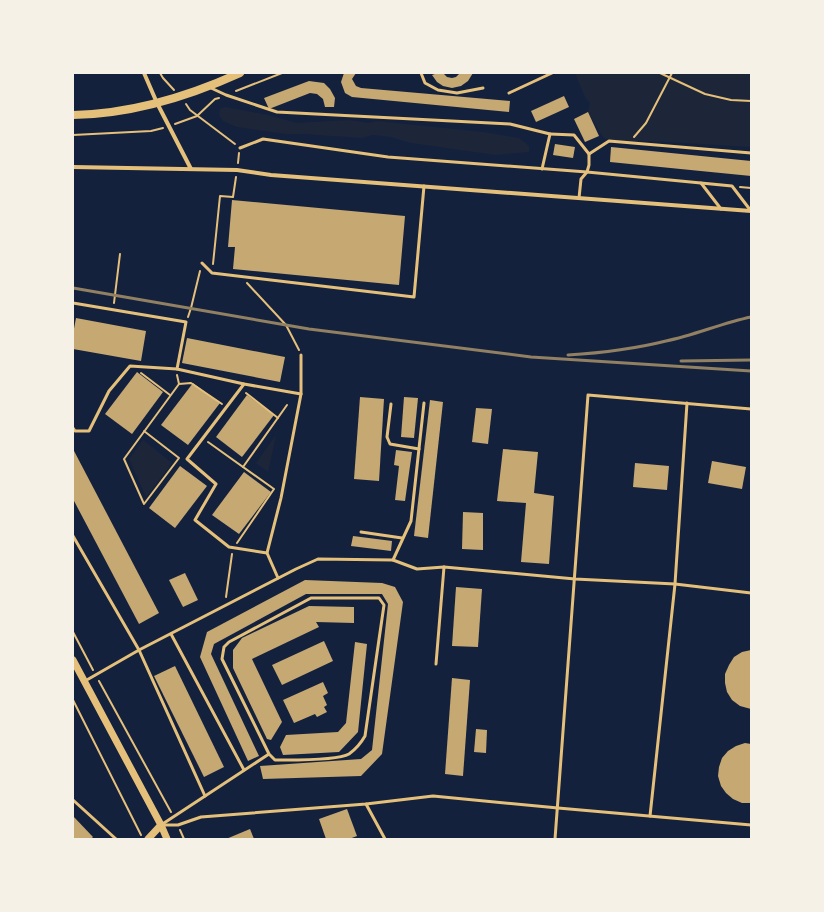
<svg xmlns="http://www.w3.org/2000/svg" width="824" height="912" font-family="'Fira Sans',sans-serif">
<style>
.green{fill:#1d2539}
.building{fill:#c6a872}
.lines{fill:none;stroke-linecap:round;stroke-linejoin:round}
.path{stroke:#e5c07b;stroke-width:2}
.service{stroke:#e5c07b;stroke-width:3}
.minor{stroke:#e5c07b;stroke-width:4}
.tertiary{stroke:#e5c07b;stroke-width:7}
.secondary{stroke:#e5c07b;stroke-width:8}
.rail{stroke:#918062;stroke-width:3}
</style>
<rect width="100%" height="100%" fill="#14213d"/>
<g class="green">
<path d="M575,73H751V147L649,141H628L612,143L603,137L588,112L590,103L585,97Z"/>
<path d="M225,107L268,115L297,123L349,120L368,123L377,121L483,132L519,138L529,146V152L495,155L411,143L391,137L373,135L362,138L303,134H286L237,127L223,121L219,115L220,109Z"/>
<path d="M276,435L268,472L256,463Z"/>
<path d="M143,440L172,463L146,497L129,459Z"/>
</g>
<g class="building">
<path d="M344,73H356L352,79L356,86L361,88L510,101L509,112L352,97L345,93L341,82Z"/>
<path d="M438,73H443L447,77L452,78L456,77L460,73H473L468,81L461,86L452,88L443,86L437,82L432,75Z"/>
<path d="M309,81L324,83L330,89L335,98L334,107H325L323,99L317,94L310,93L269,109L264,98Z"/>
<path d="M564,96L569,107L536,122L531,111Z"/>
<path d="M588,112L599,136L585,142L574,119Z"/>
<path d="M555,144L575,147L573,158L553,155Z"/>
<path d="M611,147L751,161V176L610,162Z"/>
<path d="M232,200L405,216L399,285L233,269L235,247H228Z"/>
<path d="M76,318L146,331L141,361L73,349V334Z"/>
<path d="M187,338L285,357L280,382L182,363Z"/>
<path d="M137,372L163,392L132,434L105,414Z"/>
<path d="M193,383L220,403L188,445L161,425Z"/>
<path d="M247,395L274,415L242,457L216,437Z"/>
<path d="M360,397L384,399L379,481L354,479Z"/>
<path d="M404,397L418,398L414,438L401,437Z"/>
<path d="M430,400L443,402L428,538L414,536Z"/>
<path d="M476,408L492,409L488,444L472,442Z"/>
<path d="M73,449L159,613L139,624L73,499Z"/>
<path d="M503,449L538,452L534,493L554,496L549,564L521,562L526,503L497,501Z"/>
<path d="M396,450L412,452L405,501L395,500L399,466L394,465Z"/>
<path d="M712,461L746,467L742,489L708,483Z"/>
<path d="M635,463L669,466L667,490L633,487Z"/>
<path d="M180,466L207,486L175,528L149,508Z"/>
<path d="M244,472L271,492L239,534L212,515Z"/>
<path d="M463,512L483,513V550L462,549Z"/>
<path d="M353,536L392,541L391,551L351,546Z"/>
<path d="M185,573L198,600L183,607L169,580Z"/>
<path d="M305,580L382,583L395,587L403,602L382,754L361,776L263,779L260,766L361,759L372,750L388,604L382,594H306L214,644L211,654L259,756L248,761L200,657L207,632Z"/>
<path d="M456,587L482,589L478,647L452,646Z"/>
<path d="M309,606L354,607V623L316,622L319,627L252,659L282,722L271,740L267,739L233,668V650L242,638Z"/>
<path d="M324,641L333,661L282,685L272,665Z"/>
<path d="M355,642L367,644L358,732L339,752L283,755L280,747L286,735L338,732L346,723Z"/>
<path d="M751,650V709L740,706L732,700L727,692L725,683V674L729,665L734,657L742,652Z"/>
<path d="M175,666L224,767L204,777L154,676Z"/>
<path d="M452,678L470,680L463,776L445,774Z"/>
<path d="M323,682L328,693L323,696L327,705L324,707L327,712L317,717L315,714L294,723L283,700Z"/>
<path d="M476,729L487,730L486,753L474,752Z"/>
<path d="M745,743L751,744V803H742L733,799L726,793L721,786L718,776L719,767L722,758L728,751L736,746Z"/>
<path d="M347,809L357,836L349,839H326L319,819Z"/>
<path d="M73,816L93,837L91,839H73Z"/>
<path d="M250,829L254,839H226Z"/>
</g>
<g class="lines">
<g class="path">
<path d="M160,73L163,78L174,90"/>
<path d="M660,73L705,94L731,100L751,101"/>
<path d="M236,91L282,73"/>
<path d="M186,104L190,110L235,144"/>
<path d="M175,124L197,116L215,99L219,98"/>
<path d="M73,135L151,131L163,128"/>
<path d="M634,137L646,123L672,73"/>
<path d="M238,163L239,153"/>
<path d="M740,187L751,188"/>
<path d="M213,264L220,196L233,197L236,177"/>
<path d="M247,283L286,325L299,350"/>
<path d="M114,303L120,254"/>
<path d="M188,317L191,308L200,271"/>
<path d="M141,373L170,395"/>
<path d="M177,375L179,384"/>
<path d="M246,393L278,418"/>
<path d="M144,431L179,458L144,504L124,459L179,384L191,383L222,404"/>
<path d="M208,442L274,489L237,543"/>
<path d="M243,467L287,405"/>
<path d="M226,597L232,554"/>
<path d="M73,632L93,670"/>
<path d="M99,681L171,812"/>
<path d="M73,700L141,835"/>
<path d="M180,830L184,839"/>
</g>
<g class="service">
<path d="M421,73L425,83L438,90L457,93L483,88"/>
<path d="M211,88L226,95L277,112L510,124L550,134L542,169"/>
<path d="M509,93L552,73"/>
<path d="M550,134L574,135L589,154V165L587,172L581,179L579,198"/>
<path d="M240,148L263,139L388,157L587,172L732,186L751,211"/>
<path d="M589,154L609,141L751,153"/>
<path d="M701,183L721,209"/>
<path d="M202,263L212,273L414,297L424,186"/>
<path d="M73,303L186,322L177,369L244,384L301,394"/>
<path d="M244,384L187,459L216,484L195,520L229,547L267,553L281,498L301,394V355"/>
<path d="M391,404L387,437L390,444L419,449"/>
<path d="M73,428L75,431H89L109,391L130,366L177,369"/>
<path d="M361,532L402,538"/>
<path d="M73,536L139,650L205,796"/>
<path d="M267,553L278,578"/>
<path d="M393,560L411,521L424,403"/>
<path d="M171,634L244,770"/>
<path d="M436,664L444,567"/>
<path d="M85,681L139,650L296,569L318,559L393,560L417,569L444,567L575,579L675,584L751,593"/>
<path d="M73,800L116,839"/>
<path d="M366,804L385,839"/>
<path d="M650,816L675,584L687,403"/>
<path d="M161,825L269,754L222,659L224,647L229,642L311,598H379L384,605L365,736C361,743 356,749 349,754C337,761 290,760 275,760L269,754"/>
<path d="M161,825H178L201,817L366,804L433,796L558,808L751,825"/>
<path d="M555,839L588,395L751,409"/>
</g>
<g class="minor">
<path d="M144,73L157,103L191,169"/>
<path d="M73,167L237,170L271,175L751,211"/>
</g>
<g class="tertiary">
<path d="M73,660L161,825L167,839"/>
<path d="M148,839L161,825"/>
</g>
<path class="secondary" d="M73,115C131,114 187,97 240,73"/>
<g class="rail">
<path d="M73,288L309,329L531,357L751,371"/>
<path d="M568,355C601,353 634,349 666,341C695,335 722,323 751,317"/>
<path d="M681,361L751,360"/>
</g>
</g>
<rect width="824" height="912" fill="none" stroke="#f6f1e7" stroke-width="148"/>
</svg>
